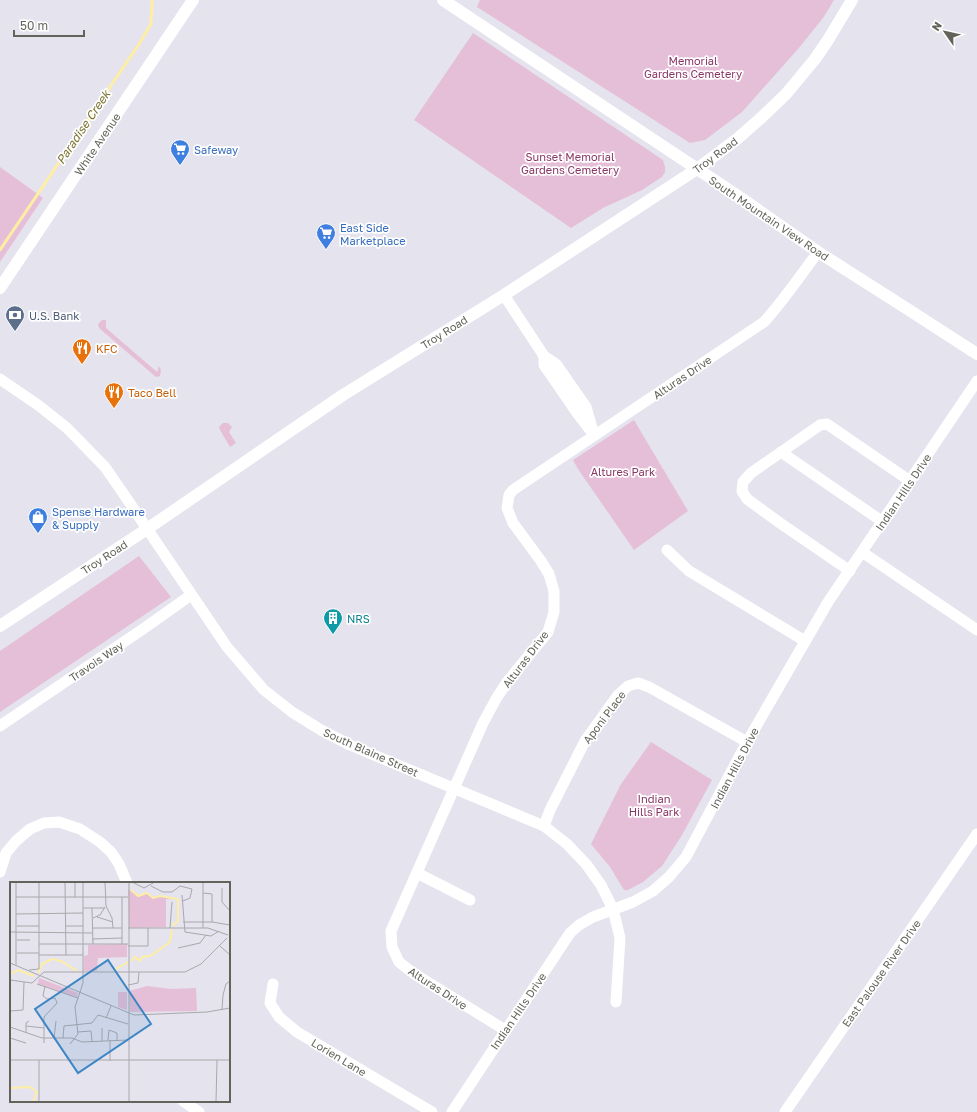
<svg xmlns="http://www.w3.org/2000/svg" width="977" height="1112" font-family="'Golos Text',sans-serif">
<style>
.green{fill:#e5bfd7}
.lines{fill:none;stroke-linecap:round;stroke-linejoin:round}
.stream{stroke:#feeea3;stroke-width:3}
.minor{stroke:#fff;stroke-width:11}
.tertiary{stroke:#fff;stroke-width:12}
.secondary{stroke:#fff;stroke-width:12}
.labels{text-anchor:middle;dominant-baseline:central;stroke-width:3.5;stroke-linejoin:round;paint-order:stroke}
.park-label{font-size:11px;fill:#883664;stroke:#fff}
.street-label{font-size:11px;fill:#64635b;stroke:#fff}
.shop-label{font-size:11px;fill:#366cbe;stroke:#fff;text-anchor:start}
.service-label{font-size:11px;fill:#4e5e75;stroke:#fff;text-anchor:start}
.food-label{font-size:11px;fill:#c56008;stroke:#fff;text-anchor:start}
.culture-label{font-size:11px;fill:#0d838f;stroke:#fff;text-anchor:start}
.water-label{font-size:12px;font-style:italic;fill:#7b7330;stroke:#fff}
.inset-river{fill:none;stroke:#feeea3;stroke-width:2}
.inset-road{fill:none;stroke:#a9a8aa;stroke-width:1}
.view{fill:#3c86c5;fill-opacity:0.15;stroke:#3c86c5;stroke-width:2}
.inset-edge{fill:none;stroke:#64635b;stroke-width:2}
</style>
<rect width="100%" height="100%" fill="#e5e3ee"/>
<g class="green">
<path d="M480,0H834L823,18L798,49L742,112L705,140L690,143L477,7Z"/>
<path d="M473,33L663,160L665,167V172L662,177L642,190L603,208L571,228L414,120Z"/>
<path d="M0,167L43,198L0,262Z"/>
<path d="M102,320H105L106,321V328L157,372L159,366L161,370L160,376L156,377L99,328L98,324Z"/>
<path d="M634,420L688,511L634,550L578,469L573,460Z"/>
<path d="M223,423H228L232,427L229,432L236,443L230,447L220,430L219,427Z"/>
<path d="M139,556L171,597L0,712V651Z"/>
<path d="M651,742L712,780L682,835L662,866L643,882L628,890H624L610,867L591,844L621,784Z"/>
</g>
<g class="lines">
<path class="stream" d="M0,250L139,44L151,24L152,0"/>
<g class="minor">
<path d="M504,295L544,356L556,364L586,407L594,435"/>
<path d="M544,356V365L577,413L590,430"/>
<path d="M0,379L38,405L67,428L105,467L125,496L227,647L264,690L292,712L321,730L350,745L544,826L567,844L586,864L601,885L613,909L620,938L616,1002"/>
<path d="M781,452L883,522"/>
<path d="M667,550L689,571L805,641"/>
<path d="M862,552L977,630"/>
<path d="M850,571L780,523L747,499L742,491L743,482L751,473L820,425L827,424L910,481"/>
<path d="M0,726L143,629L191,595"/>
<path d="M544,826L550,810L585,741L618,695L628,686L638,683L649,687L747,742"/>
<path d="M0,872L6,853L16,841L30,829L44,823L59,822L80,829L100,842L111,852L119,864L127,883"/>
<path d="M417,873L470,900"/>
<path d="M273,984L270,1003L279,1017L297,1032L432,1112"/>
<path d="M505,1030L413,973L399,962L392,947L391,931L483,723L496,699L507,682L548,632L554,612V591L549,574L541,561L513,523L507,508L509,495L513,490L764,322C784,300 800,276 818,252"/>
<path d="M183,1101L199,1112"/>
<path d="M452,1112L570,933L579,925L593,917L633,902L653,891L669,877L686,857L747,742L828,602L977,381"/>
<path d="M785,1112L977,834"/>
</g>
<g class="tertiary">
<path d="M443,0L741,198L818,252L909,310L977,354"/>
<path d="M0,288L193,0"/>
</g>
<path class="secondary" d="M0,626L147,529L343,395L504,295L697,169L737,139L761,118L786,94L815,59L828,40L852,0"/>
</g>
<defs>
<symbol id="supermarket-pin" viewBox="-11 -11 22 30"><path d="M0 17L-7.5 6A9.5 9.5 0 1 1 7.5 6Z" fill="#3f7fe0" stroke="#fff"/><path d="M-6-5.5h2.5l.6 2H6L4.5 2H-2.5L-4.4-4H-6ZM-1.5 3.2a1.3 1.3 0 1 0 .1 0ZM3 3.2a1.3 1.3 0 1 0 .1 0Z" fill="#fff"/></symbol>
<symbol id="bank-pin" viewBox="-11 -11 22 30"><path d="M0 17L-7.5 6A9.5 9.5 0 1 1 7.5 6Z" fill="#5c6f8a" stroke="#fff"/><path d="M-6-4H6V4H-6ZM0-2.3a2.3 2.3 0 1 0 0 4.6a2.3 2.3 0 1 0 0-4.6Z" fill="#fff"/></symbol>
<symbol id="restaurant-pin" viewBox="-11 -11 22 30"><path d="M0 17L-7.5 6A9.5 9.5 0 1 1 7.5 6Z" fill="#e8710a" stroke="#fff"/><path d="M-5-6h1v4h1v-4h1v4h1v-4h1v5L-1.5 .5V6h-2V.5L-5-1ZM5-6V6H3V1.5H1.5Q1.5-4 5-6Z" fill="#fff"/></symbol>
<symbol id="shop-pin" viewBox="-11 -11 22 30"><path d="M0 17L-7.5 6A9.5 9.5 0 1 1 7.5 6Z" fill="#3f7fe0" stroke="#fff"/><path d="M-5-2.5h2.3a2.7 3.5 0 0 1 5.4 0H5L5.5 6h-11ZM-1.5-2.5h3a1.5 2.3 0 0 0-3 0Z" fill="#fff"/></symbol>
<symbol id="building-pin" viewBox="-11 -11 22 30"><path d="M0 17L-7.5 6A9.5 9.5 0 1 1 7.5 6Z" fill="#0f9aa8" stroke="#fff"/><path d="M-4-6H4V6H1V3H-1V6H-4ZM-2.5-4.3h1.7v1.8h-1.7ZM.8-4.3h1.7v1.8H.8ZM-2.5-1h1.7V.8h-1.7ZM.8-1h1.7V.8H.8Z" fill="#fff"/></symbol>
</defs>
<g fill-rule="evenodd">
<use href="#supermarket-pin" x="169" y="138" width="22" height="30"/>
<use href="#supermarket-pin" x="315" y="222" width="22" height="30"/>
<use href="#bank-pin" x="4" y="304" width="22" height="30"/>
<use href="#restaurant-pin" x="71" y="337" width="22" height="30"/>
<use href="#restaurant-pin" x="103" y="381" width="22" height="30"/>
<use href="#shop-pin" x="27" y="506" width="22" height="30"/>
<use href="#building-pin" x="322" y="607" width="22" height="30"/>
</g>
<g class="labels">
<g class="park-label">
<text x="693" y="60">Memorial<tspan x="693" dy="13">Gardens Cemetery</tspan></text>
<text x="570" y="156">Sunset Memorial<tspan x="570" dy="13">Gardens Cemetery</tspan></text>
<text x="623" y="471">Altures Park</text>
<text x="654" y="798">Indian<tspan x="654" dy="13">Hills Park</tspan></text>
</g>
<g class="street-label">
<text transform="translate(97 144) rotate(-56)">White Avenue</text>
<text transform="translate(715 155) rotate(-37)">Troy Road</text>
<text transform="translate(769 218) rotate(34)">South Mountain View Road</text>
<text transform="translate(444 332) rotate(-32)">Troy Road</text>
<text transform="translate(682 377) rotate(-34)">Alturas Drive</text>
<text transform="translate(903 492) rotate(-56)">Indian Hills Drive</text>
<text transform="translate(104 557) rotate(-33)">Troy Road</text>
<text transform="translate(525 659) rotate(-53)">Alturas Drive</text>
<text transform="translate(96 661) rotate(-34)">Travois Way</text>
<text transform="translate(604 717) rotate(-53)">Aponi Place</text>
<text transform="translate(371 752) rotate(24)">South Blaine Street</text>
<text transform="translate(734 768) rotate(-62)">Indian Hills Drive</text>
<text transform="translate(881 973) rotate(-55)">East Palouse River Drive</text>
<text transform="translate(438 988) rotate(33)">Alturas Drive</text>
<text transform="translate(518 1011) rotate(-56)">Indian Hills Drive</text>
<text transform="translate(339 1057) rotate(31)">Lorien Lane</text>
</g>
<g class="shop-label">
<text x="194" y="149">Safeway</text>
<text x="340" y="227">East Side<tspan x="340" dy="13">Marketplace</tspan></text>
<text x="52" y="511">Spense Hardware<tspan x="52" dy="13">&amp; Supply</tspan></text>
</g>
<g class="service-label">
<text x="29" y="315">U.S. Bank</text>
</g>
<g class="food-label">
<text x="96" y="348">KFC</text>
<text x="128" y="392">Taco Bell</text>
</g>
<g class="culture-label">
<text x="347" y="618">NRS</text>
</g>
<g class="water-label">
<text transform="translate(83 127) rotate(-56)">Paradise Creek</text>
</g>
</g>
<g transform="translate(10 882)">
<rect width="220" height="220" fill="#e5e3ee"/>
<path d="M118,7L128,14L137,11L143,16L150,14L163,17H156V45L119,46ZM117,62V75L88,76L87,89H74V74L78,73V63ZM29,96L68,111L67,115L28,102ZM137,104L161,107L186,106L187,129L120,130L119,109ZM108,110H117V128L108,125Z" fill="#e5bfd7"/>
<path class="inset-river" d="M121,8L128,14L137,11L143,16L150,14L168,17V39L162,44M121,79L125,75L130,79L132,75L140,74L160,60L162,47M104,88L118,80M28,91L32,82L42,77L51,79L67,89M0,92L8,88L24,94M20,205L27,210L23,220M0,206L20,205"/>
<path class="inset-road" d="M55,0L56,73M65,0V15M95,0L96,24L102,36L103,46M122,0L134,6L145,0M141,4L153,10H162L170,4L182,7L180,16L173,19M212,6V20L220,29M193,11L202,12V40M172,13L175,50L201,54L209,49M6,15H118M112,15V62M73,26H95M82,26L83,62M6,32L73,31M87,35L103,40M83,36L90,33L95,25M173,40H202L220,43M7,44H29M56,44H73M83,46H112M118,46H198L218,53M160,46L162,20M193,46V0M0,50L82,51M82,57L112,56M7,58H20M29,62H118M118,64H138V46M210,64L220,73M168,66L190,61L196,53M7,71H29M29,73H73M0,81L124,133L197,130L220,126M6,83V0M19,88L29,87V0M0,98L22,101L34,90H175L191,82L217,56M27,102L68,116M118,103L128,101L129,90M212,128L213,113L216,102L220,99M0,129L13,128L14,100M96,136L101,124M16,144L34,146M0,145L32,156H62L72,160L118,158M92,146V159M68,150L81,149L82,159M16,151V141L19,139M0,156L16,161M44,156L46,139M53,156L54,144L82,141L88,133L118,142M98,158L99,148L107,151V158M34,161V135L47,121L45,116L37,117L33,114L35,104M60,162L68,152L65,125L73,101V0M0,178H220M100,179V158M29,220V178M119,220V1M206,220L207,178"/>
<path class="view" d="M98,78L141,142L68,191L25,127Z"/>
<rect width="220" height="220" class="inset-edge"/>
</g>
<g transform="translate(945 32) rotate(304)" stroke="#ffffff" stroke-width="3" paint-order="stroke">
<path d="M0-3L7 15L0 10L-7 15Z" fill="#64635b"/>
<text y="-6" font-size="11" font-weight="bold" text-anchor="middle" fill="#64635b">N</text>
</g>
<path d="M14 30v6h70v-6" fill="none" stroke="#64635b" stroke-width="2"/>
<text x="20" y="30" font-size="12" fill="#64635b" stroke="#ffffff" stroke-width="3" paint-order="stroke">50 m</text>
</svg>
